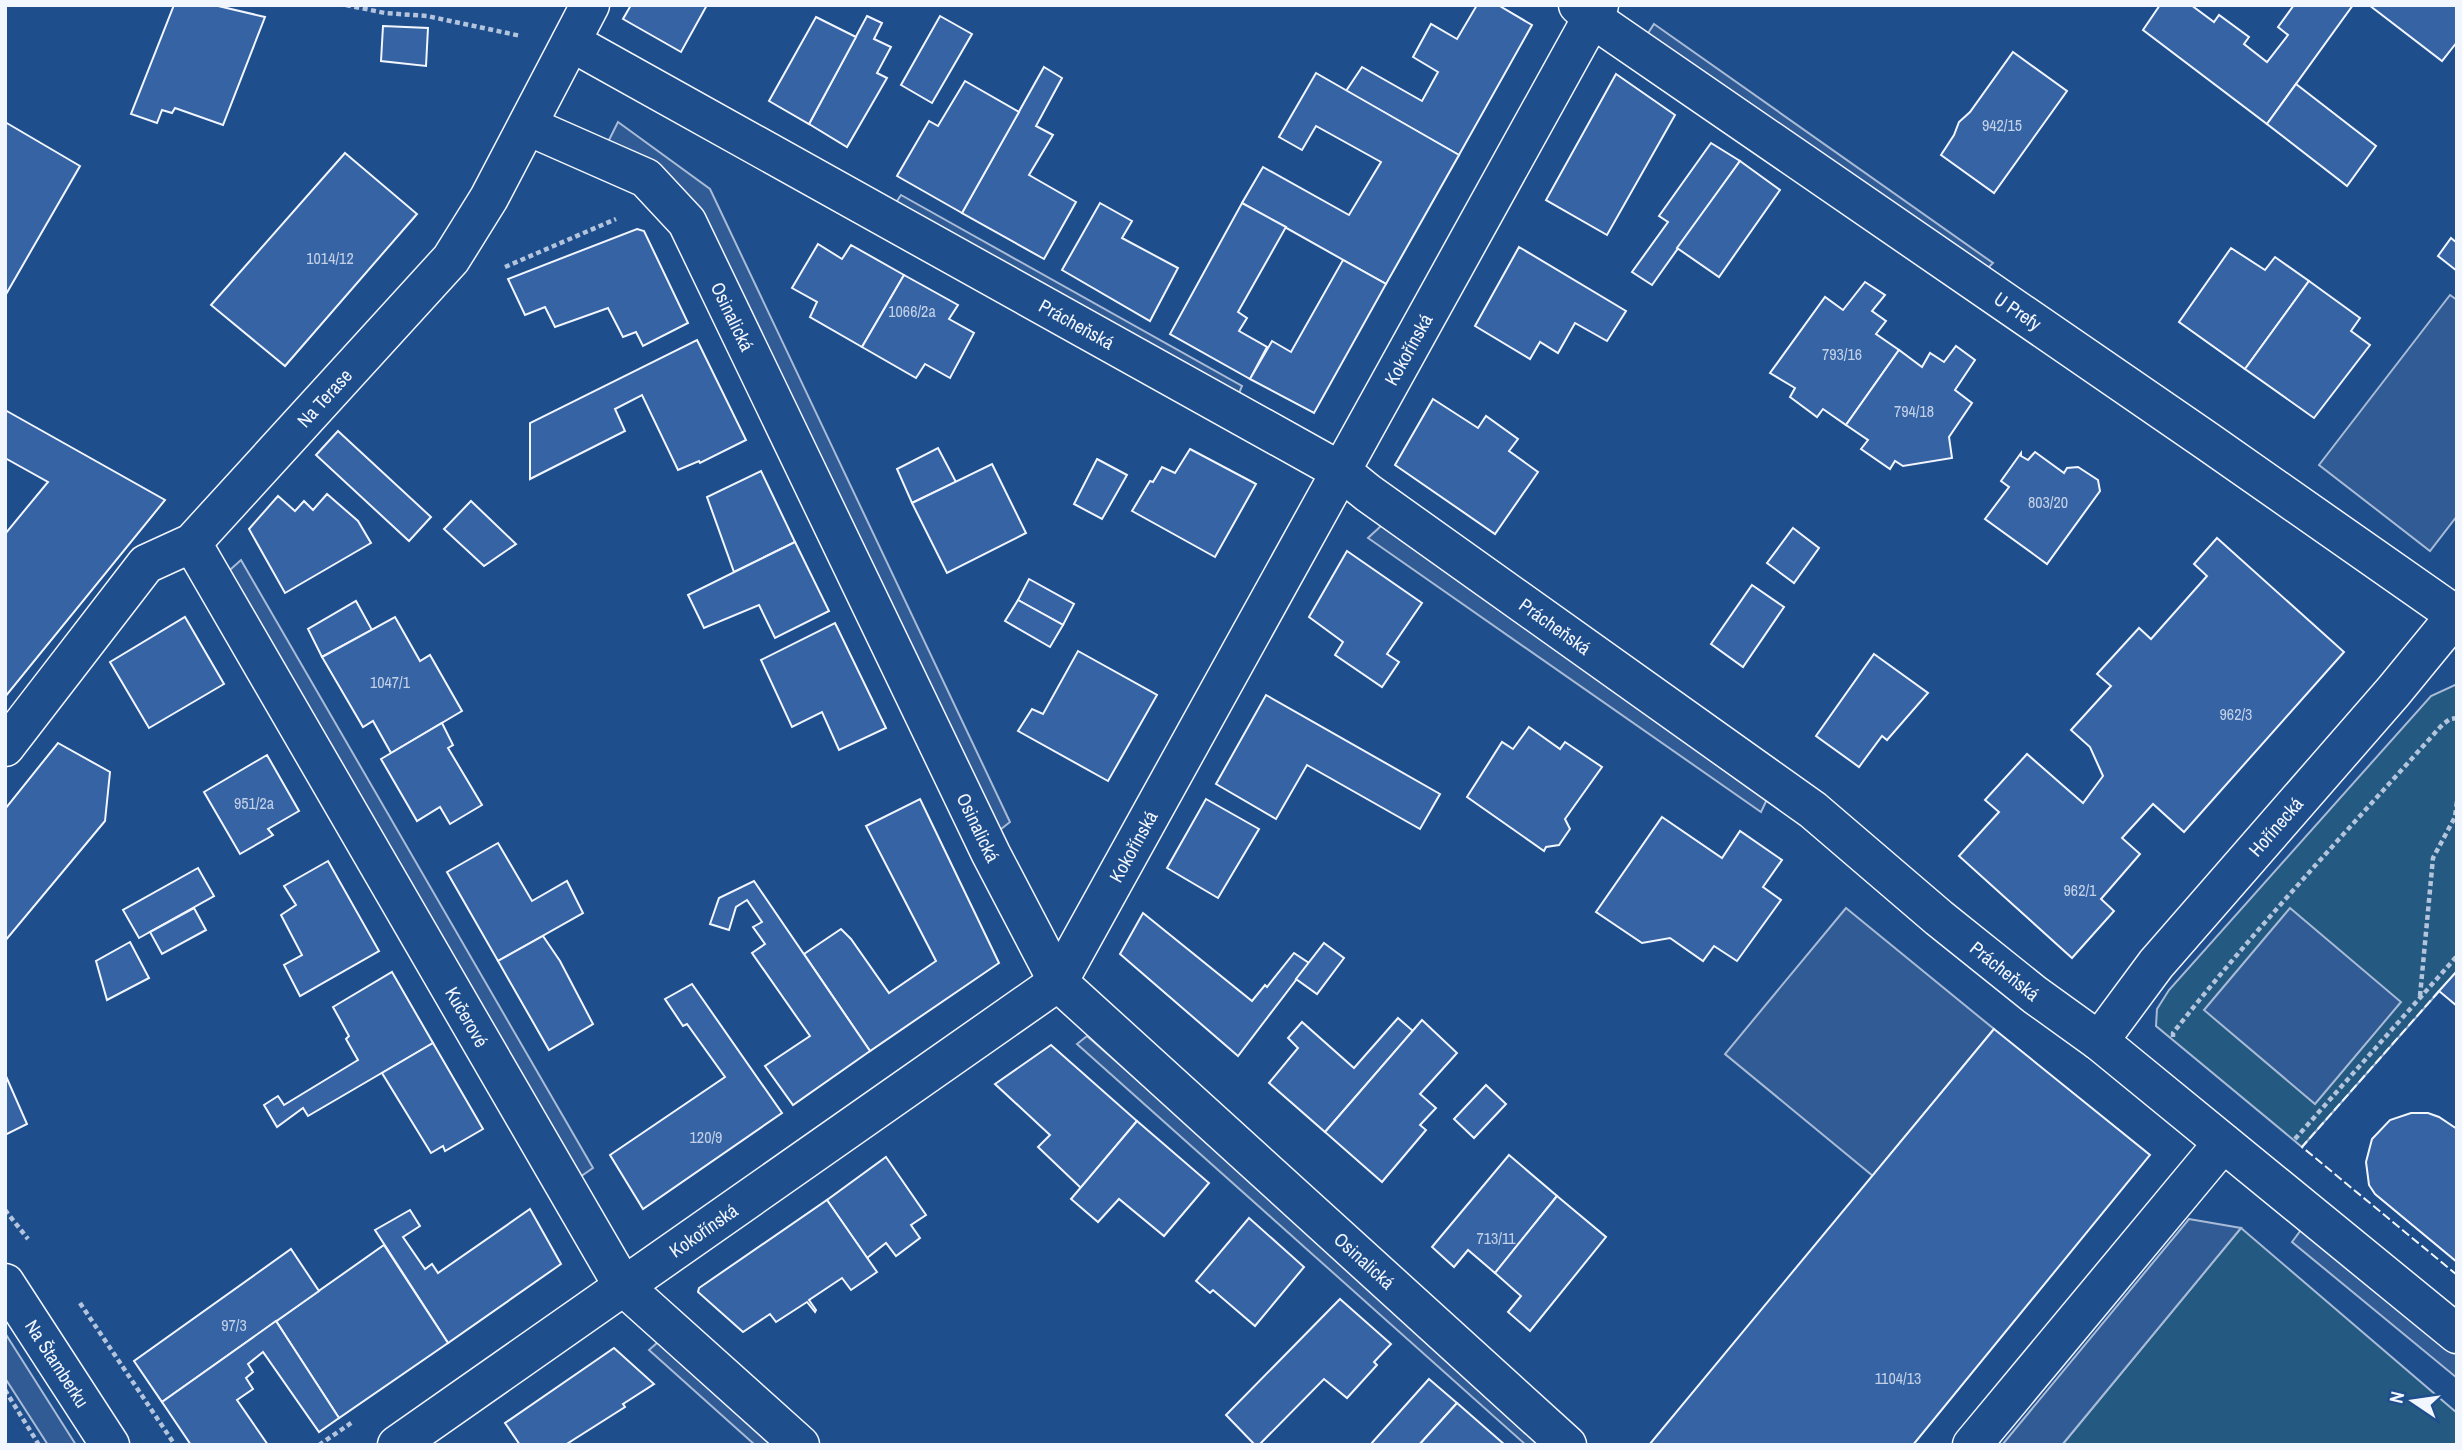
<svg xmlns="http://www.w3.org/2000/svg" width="2462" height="1450" font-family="'Archivo Narrow',sans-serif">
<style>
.green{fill:#245a82;stroke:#a8bbd7;stroke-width:2}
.parking{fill:#305b95;stroke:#a8bbd7;stroke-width:2}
.building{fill:#3563a3;stroke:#f2f6ff;stroke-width:2}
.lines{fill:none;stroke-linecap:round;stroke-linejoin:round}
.street-casing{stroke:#f2f6ff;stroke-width:41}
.secondary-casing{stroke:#f2f6ff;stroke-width:41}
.path{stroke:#b3c4dc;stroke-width:4.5;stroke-dasharray:5 3.5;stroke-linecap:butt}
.street{stroke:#1f4e8c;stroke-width:38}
.secondary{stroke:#1f4e8c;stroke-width:38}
.fence{stroke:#f2f6ff;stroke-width:2;stroke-dasharray:9 3.5;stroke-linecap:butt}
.labels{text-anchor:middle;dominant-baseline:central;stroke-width:5;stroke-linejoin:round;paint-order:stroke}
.number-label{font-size:16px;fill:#c3d1e8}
.street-label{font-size:19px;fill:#f2f6ff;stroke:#1f4e8c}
</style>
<rect width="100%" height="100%" fill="#1f4e8c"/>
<g class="green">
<path d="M2457,684V971L2302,1147L2156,1026L2157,1009L2169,990L2431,696Z"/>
<path d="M2241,1228L2457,1413V1445H2062Z"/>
</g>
<g class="parking">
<path d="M1654,24L1993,263L1981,275L1643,41Z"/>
<path d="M618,122L710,189L1010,822L991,837L697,212L608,142Z"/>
<path d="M901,195L1242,386L1235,403L891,210Z"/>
<path d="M2450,295L2457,300V516L2430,551L2319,465Z"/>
<path d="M1382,525L1770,793L1761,812L1368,538Z"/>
<path d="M241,560L593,1168L574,1181L222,577Z"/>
<path d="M1846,908L1994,1029L1873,1176L1725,1054Z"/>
<path d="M2290,908L2401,1002L2315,1104L2204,1010Z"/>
<path d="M1087,1036L1553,1444V1445H1526L1077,1044Z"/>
<path d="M2189,1219L2241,1228L2062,1445H2002Z"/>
<path d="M2304,1226L2457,1351V1378L2292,1242Z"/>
<path d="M5,1333L76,1445H48L5,1378Z"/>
<path d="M666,1335L788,1445H755L649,1350Z"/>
</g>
<g class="building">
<path d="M174,5H214L265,17L223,125L175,108L172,113L162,110L157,123L131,114Z"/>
<path d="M631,5H707L681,52L623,19Z"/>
<path d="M1477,5H1498L1532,25L1459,155L1346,91L1362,67L1422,101L1438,72L1413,57L1431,24L1457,39Z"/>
<path d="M2160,5H2191L2214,22L2219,15L2249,37L2244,44L2267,62L2288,35L2278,27L2294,5H2353L2267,124L2143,30Z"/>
<path d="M2369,5H2457V42L2442,61Z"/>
<path d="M867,16L882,23L874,39L891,47L877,73L887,78L847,147L809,124Z"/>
<path d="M940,16L972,34L932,103L901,85Z"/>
<path d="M816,17L856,37L809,124L769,101Z"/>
<path d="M383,26L428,28L426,66L381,61Z"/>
<path d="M2013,52L2067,91L1994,193L1941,155L1954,135L1959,122L1970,112Z"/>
<path d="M1044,67L1062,78L1036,126L1053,135L1029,175L1076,202L1044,259L962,213Z"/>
<path d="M1316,73L1459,155L1386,284L1242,203L1263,167L1349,215L1381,162L1316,126L1302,150L1279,137Z"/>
<path d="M1616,74L1675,115L1607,235L1546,200Z"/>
<path d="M965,81L1019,112L962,213L897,176L929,121L938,126Z"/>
<path d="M2296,84L2376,146L2347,186L2267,124Z"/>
<path d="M5,122L80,166L5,296Z"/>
<path d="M1711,143L1740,161L1652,285L1632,272L1668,222L1659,216Z"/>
<path d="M345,153L417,214L285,366L211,305Z"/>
<path d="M1740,161L1780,190L1719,277L1677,248Z"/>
<path d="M1100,203L1132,221L1122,238L1178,268L1150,321L1062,270Z"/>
<path d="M1242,203L1286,227L1238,312L1247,318L1239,331L1267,347L1250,379L1170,334Z"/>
<path d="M637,229L644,231L688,323L643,346L636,332L623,337L608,308L555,327L545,307L525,315L508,279Z"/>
<path d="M2451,238L2457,243V271L2438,256Z"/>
<path d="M818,244L842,259L851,245L904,275L862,347L810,317L817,302L792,288Z"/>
<path d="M1519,247L1626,311L1607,341L1575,323L1558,353L1540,342L1530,359L1475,326Z"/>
<path d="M2231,248L2265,270L2275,257L2309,281L2245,369L2179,322Z"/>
<path d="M1343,260L1386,284L1314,413L1250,379L1272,341L1291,352Z"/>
<path d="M904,275L958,305L949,319L974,333L950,378L925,364L916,378L862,347Z"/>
<path d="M2309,281L2360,318L2351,331L2370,345L2314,418L2245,369Z"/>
<path d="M1865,282L1885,295L1872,311L1886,321L1876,334L1899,350L1846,425L1823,409L1817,417L1790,397L1795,388L1770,373L1825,297L1843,310Z"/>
<path d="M697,340L746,440L700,463L699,461L678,470L642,395L615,409L625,431L530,479V423Z"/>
<path d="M1956,346L1975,360L1955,390L1972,403L1949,437L1952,458L1903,466L1895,461L1890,469L1861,449L1868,440L1846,425L1899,350L1922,367L1930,353L1944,362Z"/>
<path d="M1433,399L1478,428L1486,416L1518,439L1509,451L1538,472L1495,534L1395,465Z"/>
<path d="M5,410L165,500L5,697V534L48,482L5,458Z"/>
<path d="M338,431L431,517L409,541L316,455Z"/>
<path d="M938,448L956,482L912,503L897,469Z"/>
<path d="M1190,449L1256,484L1215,557L1132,511L1150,481L1153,482L1162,467L1175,473Z"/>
<path d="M2035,452L2064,473L2067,468L2078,467L2098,480L2100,491L2047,564L1985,519L2009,487L2001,481L2021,453V456L2028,460Z"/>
<path d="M1097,459L1127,475L1102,519L1074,504Z"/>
<path d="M992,464L1026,533L947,573L912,503Z"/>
<path d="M761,471L795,542L734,572L707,497Z"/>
<path d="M327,494L358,521L371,543L285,593L249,529L278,496L295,511L304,501L313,510Z"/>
<path d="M471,501L516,544L484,566L444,529Z"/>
<path d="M1793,528L1819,548L1794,583L1767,563Z"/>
<path d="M2217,538L2344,652L2184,832L2153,804L2122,838L2140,854L2101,899L2114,911L2072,958L1959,856L1999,812L1985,800L2027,754L2083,803L2103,776L2090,747L2071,730L2111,686L2097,674L2139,628L2151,639L2207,576L2194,564Z"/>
<path d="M795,542L829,611L775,638L759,605L704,628L688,595Z"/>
<path d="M1347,551L1422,603L1387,654L1399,662L1382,687L1335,655L1343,642L1309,617Z"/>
<path d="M1029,579L1074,604L1063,625L1018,600Z"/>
<path d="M1752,585L1784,607L1743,667L1711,644Z"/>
<path d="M1018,600L1063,625L1050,647L1005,621Z"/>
<path d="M356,601L372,630L322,657L308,629Z"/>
<path d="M185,617L224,684L149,728L110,662Z"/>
<path d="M395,617L420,661L430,655L462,711L391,753L373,721L363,727L322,657Z"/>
<path d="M835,623L886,728L839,750L822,712L792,727L761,660Z"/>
<path d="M1078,651L1157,695L1108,781L1018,731L1032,709L1043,714Z"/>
<path d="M1874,654L1928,693L1887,740L1882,736L1859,767L1816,736Z"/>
<path d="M1266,695L1440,794L1420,829L1307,765L1276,819L1216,784Z"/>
<path d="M442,723L453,745L448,748L482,805L450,824L440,807L417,821L381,759Z"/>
<path d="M1529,727L1560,749L1565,742L1602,767L1565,819L1570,829L1559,845L1546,847L1544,851L1467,797L1502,742L1513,749Z"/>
<path d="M58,743L110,772L105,821L5,941V809Z"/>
<path d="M267,755L299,811L268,829L273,835L240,854L204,792Z"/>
<path d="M920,799L999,963L870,1051L804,954L841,929L851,939L889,993L936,961L866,826Z"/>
<path d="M1206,799L1259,829L1218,898L1167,868Z"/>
<path d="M1662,817L1722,858L1740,831L1782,860L1763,887L1781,900L1737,961L1714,946L1703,961L1670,938L1642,943L1596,912Z"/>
<path d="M498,843L532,901L567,881L583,913L498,961L447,872Z"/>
<path d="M328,861L379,951L300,996L284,965L302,955L281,915L296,905L284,886Z"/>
<path d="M198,868L214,896L139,938L123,910Z"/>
<path d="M754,881L870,1051L793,1105L765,1066L810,1036L752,953L765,944L753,927L762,922L747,900L736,907L729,930L710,924L719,898Z"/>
<path d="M194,908L206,930L162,954L150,932Z"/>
<path d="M1143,913L1252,1001L1265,985L1267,987L1294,953L1309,963L1238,1056L1120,954Z"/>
<path d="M543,936L560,961L593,1024L549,1050L498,961Z"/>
<path d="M130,942L149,978L107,1000L96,961Z"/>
<path d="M1324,943L1344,958L1317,994L1296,979Z"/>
<path d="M2457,971V1006L2439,991Z"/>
<path d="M392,972L433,1043L308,1116L303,1108L277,1127L264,1105L278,1096L284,1105L358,1060L346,1039L349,1036L333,1007Z"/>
<path d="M692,984L782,1113L643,1209L610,1155L725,1077L687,1024L683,1026L665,999Z"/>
<path d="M1398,1018L1413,1031L1325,1132L1269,1083L1298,1048L1288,1038L1302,1022L1354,1068Z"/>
<path d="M1422,1020L1457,1053L1420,1094L1436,1108L1420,1125L1426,1130L1382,1182L1325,1132Z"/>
<path d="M1994,1029L2150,1155L1913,1445H1649Z"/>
<path d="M433,1043L483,1129L445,1151L443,1146L431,1153L382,1073Z"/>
<path d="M1051,1045L1137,1121L1081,1188L1038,1147L1050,1135L995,1084Z"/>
<path d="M5,1074L27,1124L5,1135Z"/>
<path d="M1486,1085L1506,1104L1474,1138L1454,1119Z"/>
<path d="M2411,1113H2428L2439,1117L2457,1129V1262L2375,1194L2369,1185L2366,1162L2372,1139L2390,1120Z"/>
<path d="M1137,1121L1209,1183L1164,1236L1119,1199L1098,1222L1071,1199Z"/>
<path d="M1509,1155L1557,1196L1495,1273L1468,1250L1454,1267L1432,1247Z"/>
<path d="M886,1157L926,1215L911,1225L920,1238L896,1256L886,1243L867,1258L827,1200Z"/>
<path d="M1557,1196L1606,1237L1530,1331L1508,1312L1521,1296L1495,1273Z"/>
<path d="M827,1200L877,1272L851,1290L842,1278L809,1300L816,1310L815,1312L807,1302L776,1322L770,1314L743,1332L698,1292L699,1288Z"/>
<path d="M530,1209L561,1264L448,1343L375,1230L410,1210L420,1226L403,1237L425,1269L432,1264L438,1273Z"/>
<path d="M1249,1218L1304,1267L1255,1326L1213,1290L1210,1293L1196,1281Z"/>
<path d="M384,1245L448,1343L339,1418L276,1321Z"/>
<path d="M291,1249L319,1291L162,1402L134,1361Z"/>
<path d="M1340,1299L1391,1344L1374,1362L1377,1365L1347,1398L1324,1379L1259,1445H1255L1226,1415Z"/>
<path d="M276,1321L339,1418L319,1432L263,1352L248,1364L253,1372L246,1378L253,1389L237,1400L268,1445H191L162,1402Z"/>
<path d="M614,1348L654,1384L623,1404L625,1407L565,1445H520L505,1423Z"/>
<path d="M1429,1379L1457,1403L1419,1445H1370Z"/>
<path d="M1457,1403L1505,1445H1419Z"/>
</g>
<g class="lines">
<defs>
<g id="street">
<path id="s1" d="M1578,5L1592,18L2207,441L2457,616"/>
<path id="s2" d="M571,42L1342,472L1368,493L1813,810L1939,918L2035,995L2099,1041L2457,1334"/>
<path id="s3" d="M528,126L646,178L687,222L991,854L1058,982L1567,1445"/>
<path id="s4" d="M192,543L623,1286L800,1445"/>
<path id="s5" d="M5,747L146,564L192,543L451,259L489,198L590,5"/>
<path id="s6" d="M2099,1041L2156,964L2393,692L2457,614"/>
<path id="s7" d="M397,1445L1058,982L1599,5"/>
<path d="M1972,1445L2223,1143"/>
</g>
<g id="secondary">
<path id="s8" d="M5,1283L110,1445"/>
</g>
</defs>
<use href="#street" class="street-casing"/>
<use href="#secondary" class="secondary-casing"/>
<g class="path">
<path d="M346,5L385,13L427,16L521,36"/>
<path d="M505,267L616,219"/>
<path d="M2420,996L2433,858L2455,817L2457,801"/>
<path d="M2173,1037V1033C2257,926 2351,827 2442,725L2450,719L2457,718"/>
<path d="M2295,1139L2457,956"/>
<path d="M5,1210L28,1239"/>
<path d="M80,1303L175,1445"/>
<path d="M5,1390L39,1445"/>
<path d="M319,1445L354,1421"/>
</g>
<use href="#street" class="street"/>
<use href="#secondary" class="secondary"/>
<path class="fence" d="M2439,991L2302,1147L2457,1275"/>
</g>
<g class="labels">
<g class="number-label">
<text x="2002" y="125">942/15</text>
<text x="330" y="258">1014/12</text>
<text x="912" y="311">1066/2a</text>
<text x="1842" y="354">793/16</text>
<text x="1914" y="411">794/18</text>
<text x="2048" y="502">803/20</text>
<text x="390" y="682">1047/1</text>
<text x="2236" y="714">962/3</text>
<text x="254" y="803">951/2a</text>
<text x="2080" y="890">962/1</text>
<text x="706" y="1137">120/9</text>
<text x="1496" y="1238">713/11</text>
<text x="234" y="1325">97/3</text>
<text x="1898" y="1378">1104/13</text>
</g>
<g class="street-label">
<text stroke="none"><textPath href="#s1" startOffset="536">U Prefy</textPath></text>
<text stroke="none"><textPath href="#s3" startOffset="294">Osinalická</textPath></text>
<text stroke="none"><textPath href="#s2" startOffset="579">Prácheňská</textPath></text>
<text stroke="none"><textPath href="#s7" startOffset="1530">Kokořínská</textPath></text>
<text stroke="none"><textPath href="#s5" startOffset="478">Na Terase</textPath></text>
<text stroke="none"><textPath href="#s2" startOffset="1146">Prácheňská</textPath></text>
<text stroke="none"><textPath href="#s6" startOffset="278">Hořínecká</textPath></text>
<text stroke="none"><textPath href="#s3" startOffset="861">Osinalická</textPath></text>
<text stroke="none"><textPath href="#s7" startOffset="962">Kokořínská</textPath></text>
<text stroke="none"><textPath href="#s2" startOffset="1713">Prácheňská</textPath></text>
<text stroke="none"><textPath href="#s4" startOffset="548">Kučerové</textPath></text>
<text stroke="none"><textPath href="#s7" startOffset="374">Kokořínská</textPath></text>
<text stroke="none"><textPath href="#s3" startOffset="1449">Osinalická</textPath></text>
<text stroke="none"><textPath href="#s8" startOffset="96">Na Štamberku</textPath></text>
</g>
</g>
<rect width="2462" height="1450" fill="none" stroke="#f2f6ff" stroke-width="14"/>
<g transform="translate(2413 1401) rotate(283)" stroke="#1f4e8c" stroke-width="5" paint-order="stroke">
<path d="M0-5L12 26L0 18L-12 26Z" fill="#f2f6ff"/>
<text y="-10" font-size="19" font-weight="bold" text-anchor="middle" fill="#f2f6ff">N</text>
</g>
</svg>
